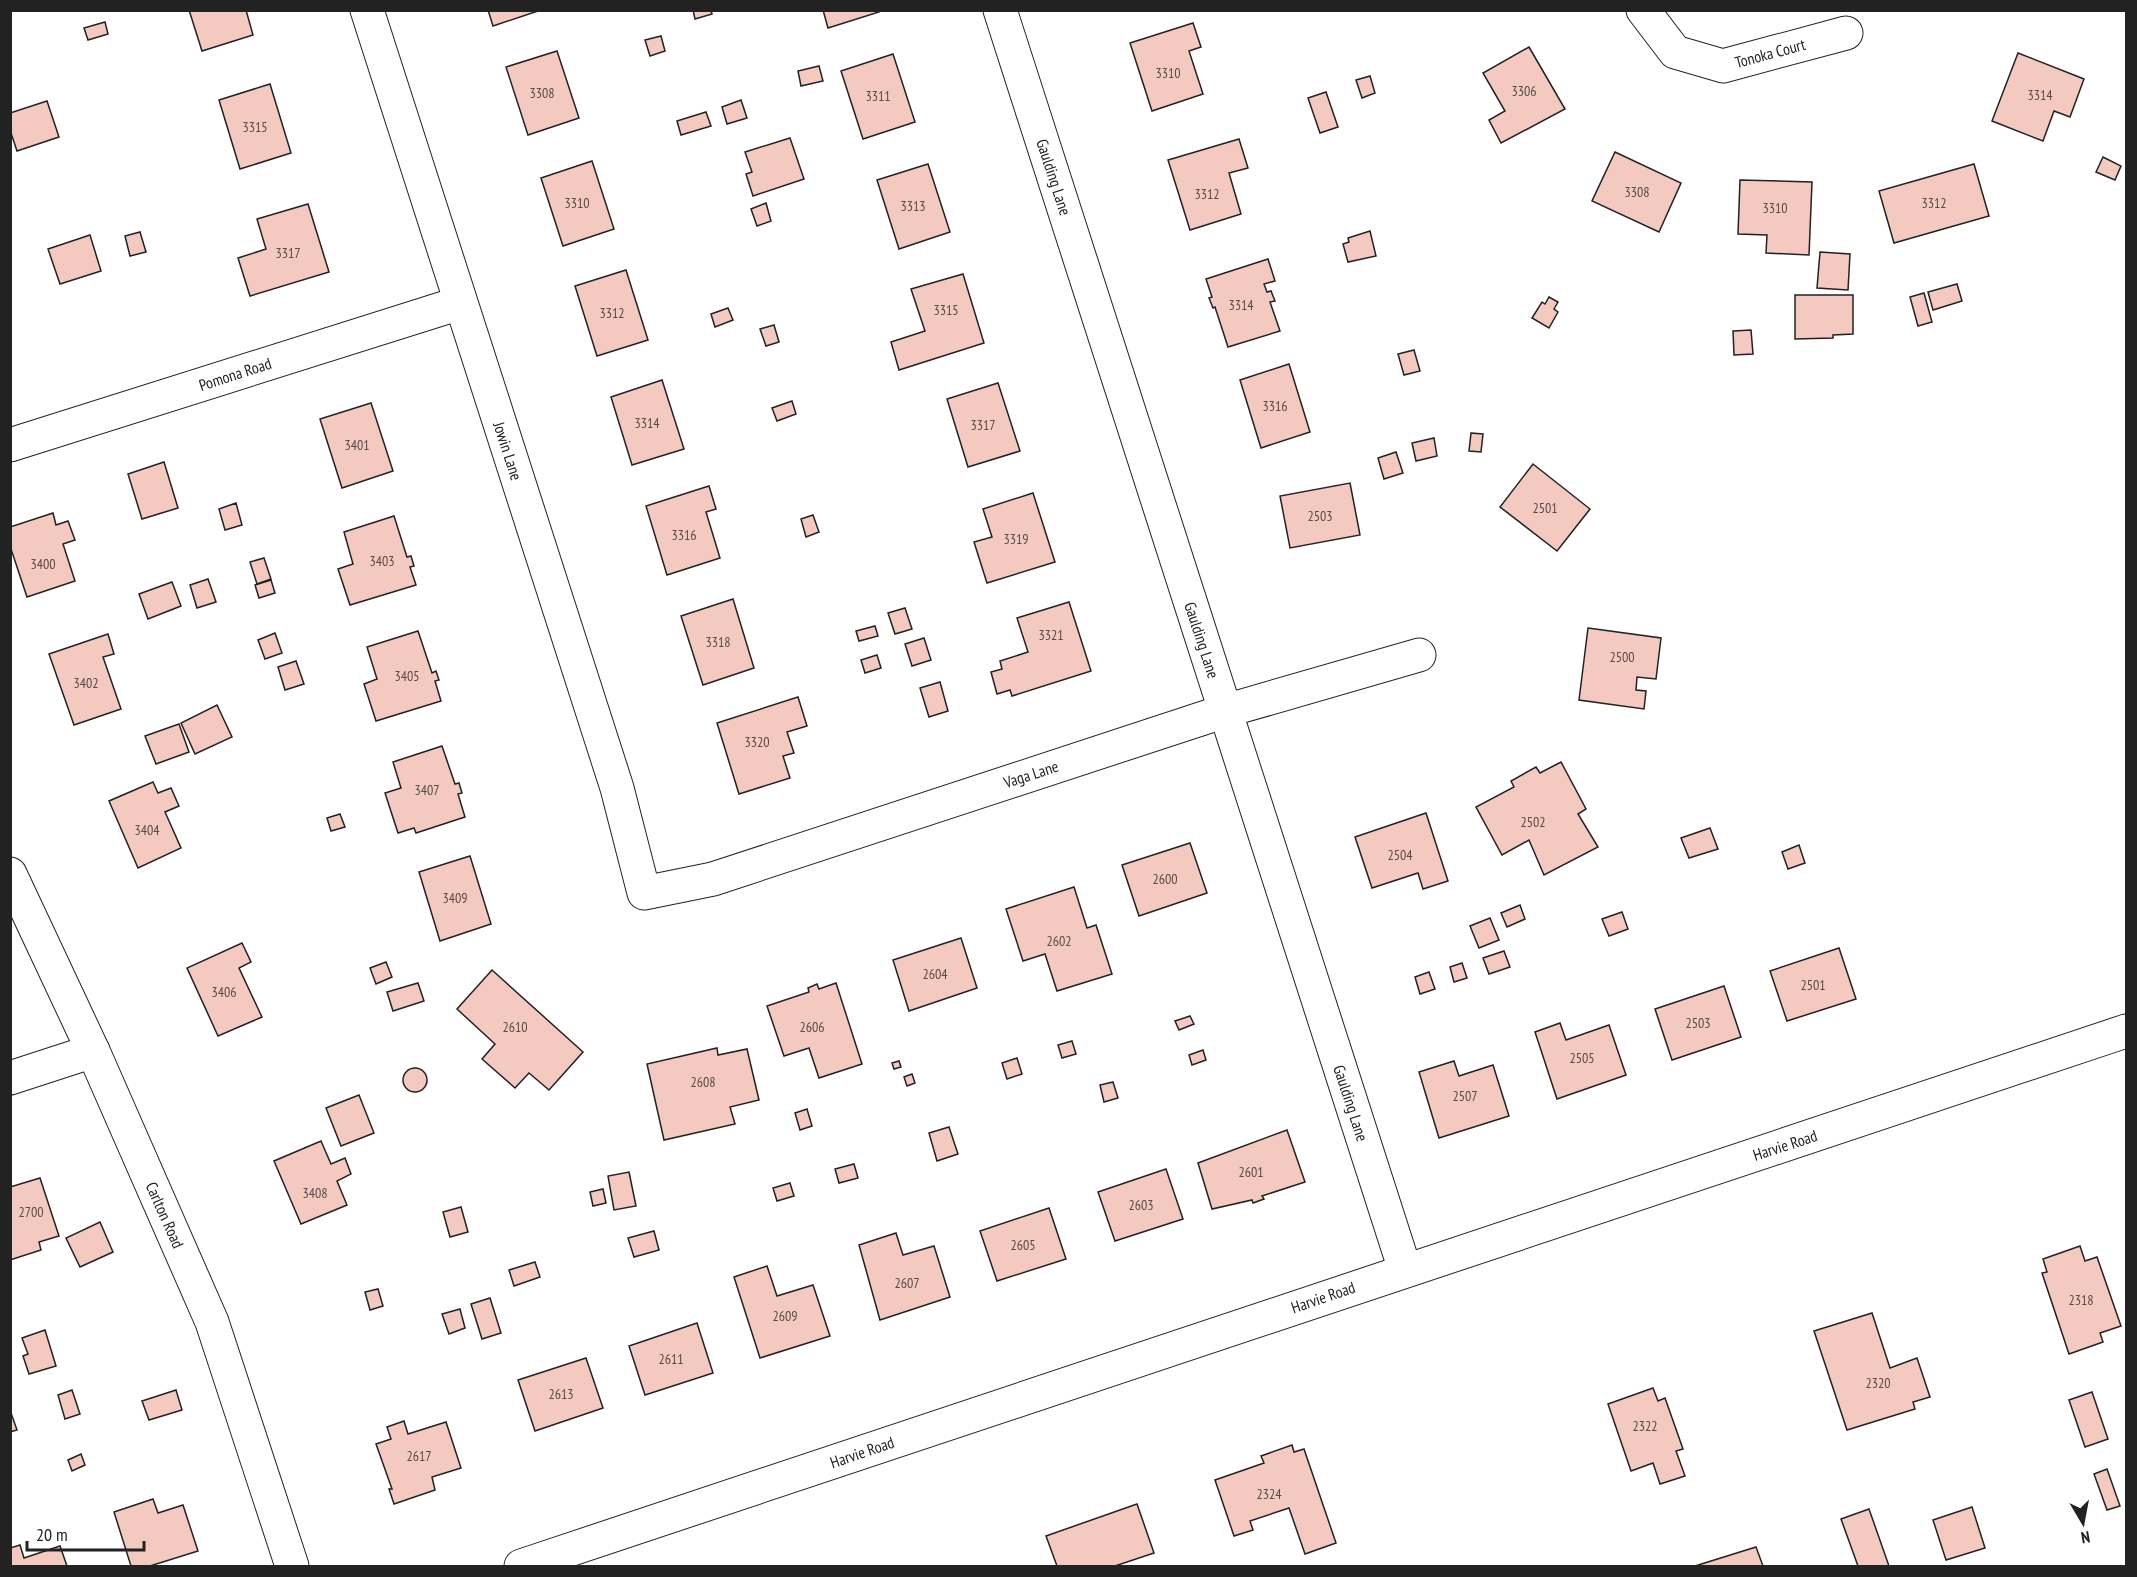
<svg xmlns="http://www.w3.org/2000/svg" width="2137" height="1577" font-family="'PT Sans Narrow',sans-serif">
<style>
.building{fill:#f3c9c0;stroke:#222;stroke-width:1.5}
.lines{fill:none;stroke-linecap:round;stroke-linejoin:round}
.minor-casing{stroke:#222;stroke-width:35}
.tertiary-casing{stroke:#222;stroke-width:35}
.minor{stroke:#fff;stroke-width:33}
.tertiary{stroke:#fff;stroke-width:33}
.labels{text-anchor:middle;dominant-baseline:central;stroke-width:4.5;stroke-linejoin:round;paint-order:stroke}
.number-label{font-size:14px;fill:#564c4a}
.street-label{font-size:16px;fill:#222;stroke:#fff}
</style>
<rect width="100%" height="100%" fill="#fff"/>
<g class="building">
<path d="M189,10H246L253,35L202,51Z"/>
<path d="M488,10H541L493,26Z"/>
<path d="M693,10H711L712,14L695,19Z"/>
<path d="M823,10H879V12L828,28Z"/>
<path d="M105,22L108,34L88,40L84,28Z"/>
<path d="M1193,23L1201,47L1189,51L1203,94L1152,111L1130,43Z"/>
<path d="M661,36L665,51L650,56L645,40Z"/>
<path d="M1529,47L1565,109L1501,143L1489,120L1505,111L1483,73Z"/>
<path d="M557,51L579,118L528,135L506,67Z"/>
<path d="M2018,53L2084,79L2070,117L2054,111L2043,141L1992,121Z"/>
<path d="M893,54L915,122L863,139L841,71Z"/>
<path d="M819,66L823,81L801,86L798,71Z"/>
<path d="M1370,76L1375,93L1362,98L1356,80Z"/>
<path d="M270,84L291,153L240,169L219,100Z"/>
<path d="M1326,92L1338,127L1320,133L1308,98Z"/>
<path d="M741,100L747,118L727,124L722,107Z"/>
<path d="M47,101L59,137L17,151L10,130V113Z"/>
<path d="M706,112L711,126L681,135L677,121Z"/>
<path d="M790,138L804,179L753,196L746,174L752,172L745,152Z"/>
<path d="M1239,139L1248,168L1229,173L1241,214L1190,230L1168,160Z"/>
<path d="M1615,152L1681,183L1659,232L1592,201Z"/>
<path d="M2103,157L2121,166L2115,180L2096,172Z"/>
<path d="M592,161L614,229L563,246L541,178Z"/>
<path d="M928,164L950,232L899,249L877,180Z"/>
<path d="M1974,164L1989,216L1894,243L1879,191Z"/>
<path d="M1740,180L1812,182L1809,255L1766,253L1767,235L1738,234Z"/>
<path d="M766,203L771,221L757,226L751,209Z"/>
<path d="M308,204L329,272L250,296L238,258L266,249L257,219Z"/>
<path d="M1370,231L1376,256L1348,262L1343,244L1349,242L1348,238Z"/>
<path d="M140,232L146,252L130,256L125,236Z"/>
<path d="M90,235L101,271L60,284L48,249Z"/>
<path d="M1820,252L1850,254L1848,290L1817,288Z"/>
<path d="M1268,259L1275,281L1264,284L1267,292L1271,291L1275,301L1270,302L1280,331L1228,347L1215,307L1213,308L1209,298L1212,297L1206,279Z"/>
<path d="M626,270L648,340L597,356L575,286Z"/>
<path d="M963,274L984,343L899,370L891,342L925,331L911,289Z"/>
<path d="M1957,284L1962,301L1933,310L1928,292Z"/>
<path d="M1924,293L1932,322L1918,326L1910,297Z"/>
<path d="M1795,295H1853V334L1833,335V338L1795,339Z"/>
<path d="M1549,297L1558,302L1554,309L1558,312L1549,328L1532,318L1542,302L1545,304Z"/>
<path d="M728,308L733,320L715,327L711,314Z"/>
<path d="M774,325L779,342L766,346L760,329Z"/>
<path d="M1751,330L1753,354L1734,355L1733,331Z"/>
<path d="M1414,350L1420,371L1404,375L1398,354Z"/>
<path d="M1289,364L1310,432L1261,448L1240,380Z"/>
<path d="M662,380L684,449L632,465L611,397Z"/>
<path d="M998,383L1020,451L968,467L947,399Z"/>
<path d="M792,401L796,414L777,421L772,408Z"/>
<path d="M371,403L393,471L342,488L320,419Z"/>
<path d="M1471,433L1483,434L1481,452L1469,451Z"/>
<path d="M1434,438L1437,456L1416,461L1412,443Z"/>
<path d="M1396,452L1403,473L1384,479L1378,458Z"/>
<path d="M164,462L178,508L142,519L128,474Z"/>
<path d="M1533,464L1590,509L1557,551L1500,507Z"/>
<path d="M1350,483L1360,535L1290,548L1280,496Z"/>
<path d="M709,486L716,509L706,512L720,558L667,575L646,506Z"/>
<path d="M1033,493L1055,562L987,583L974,542L992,537L983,509Z"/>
<path d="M236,503L242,525L225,530L219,509Z"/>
<path d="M53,513L56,525L68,521L75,540L63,544L75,581L27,597L10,546V527Z"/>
<path d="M813,515L819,532L806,537L801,519Z"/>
<path d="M394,516L407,557L411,556L414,566L410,567L416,585L350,605L338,569L353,564L344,532Z"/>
<path d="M264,558L271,579L257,584L250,562Z"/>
<path d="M208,579L216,602L197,608L190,585Z"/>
<path d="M271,580L275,593L259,598L255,585Z"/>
<path d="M172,582L181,606L148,619L139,594Z"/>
<path d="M733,599L754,668L703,685L681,616Z"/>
<path d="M1069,602L1091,671L1012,696L1010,690L997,694L991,672L1002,669L1000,661L1028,652L1017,618Z"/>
<path d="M905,608L912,629L895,634L888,613Z"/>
<path d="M875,626L878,636L859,641L856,631Z"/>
<path d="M1588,628L1661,638L1656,679L1637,677L1636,690L1646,691L1644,709L1579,700Z"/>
<path d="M418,631L432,673L436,671L439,680L435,681L441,701L376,721L364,684L377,679L367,647Z"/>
<path d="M275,633L282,653L265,659L258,640Z"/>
<path d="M108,634L114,654L103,657L121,709L74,725L49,654Z"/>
<path d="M924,638L931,660L912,666L905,644Z"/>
<path d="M877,655L881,668L865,673L861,660Z"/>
<path d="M296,661L304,684L285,690L278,667Z"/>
<path d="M940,682L948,711L929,717L920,688Z"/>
<path d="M798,697L807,726L787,732L794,753L783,756L790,778L739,794L717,723Z"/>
<path d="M217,705L232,737L195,754L181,723Z"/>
<path d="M179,724L189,752L156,764L145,736Z"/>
<path d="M442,746L455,784L459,783L462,793L458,794L465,817L416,833L414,828L398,833L385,793L401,788L393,762Z"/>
<path d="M1561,762L1586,809L1578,814L1598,847L1544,875L1529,840L1502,855L1476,807L1514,787L1511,781L1536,767L1540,773Z"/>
<path d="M153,782L158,793L171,788L179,806L165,812L181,848L138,868L109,801Z"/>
<path d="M1426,813L1448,881L1423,889L1418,873L1372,888L1355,837Z"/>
<path d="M340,814L345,827L331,831L327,818Z"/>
<path d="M1710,828L1718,849L1689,858L1681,838Z"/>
<path d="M1190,843L1207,893L1139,916L1122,865Z"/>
<path d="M1799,845L1805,863L1788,869L1782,852Z"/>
<path d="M470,856L491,924L440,941L419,872Z"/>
<path d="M1074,887L1087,928L1096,925L1112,974L1057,991L1045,954L1023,961L1006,909Z"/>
<path d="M1520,905L1525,919L1507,927L1501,913Z"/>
<path d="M1622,912L1628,929L1609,936L1602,919Z"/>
<path d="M1490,918L1499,940L1479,948L1470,926Z"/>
<path d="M961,938L977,988L909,1011L893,960Z"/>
<path d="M242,943L251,962L239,968L262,1017L218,1036L187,968Z"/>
<path d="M1839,948L1856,999L1787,1021L1770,971Z"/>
<path d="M1504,951L1510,967L1489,974L1483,958Z"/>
<path d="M386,962L392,977L376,984L370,968Z"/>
<path d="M1462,963L1467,978L1454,982L1450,967Z"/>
<path d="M492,970L583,1052L549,1090L529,1073L515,1088L482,1059L495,1044L457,1009Z"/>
<path d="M1429,972L1435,989L1420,994L1415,977Z"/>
<path d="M418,983L424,1001L393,1011L387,992Z"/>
<path d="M836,983L862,1064L819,1078L809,1048L784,1056L767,1006L809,992L808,988L817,984L819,989Z"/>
<path d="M1724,986L1741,1037L1672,1060L1655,1009Z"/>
<path d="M1190,1016L1194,1024L1179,1030L1175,1021Z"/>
<path d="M1560,1023L1566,1040L1609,1025L1626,1075L1557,1099L1535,1032Z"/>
<path d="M1072,1041L1076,1054L1062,1058L1058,1045Z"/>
<path d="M717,1048L718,1055L747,1049L759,1100L730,1107L735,1124L664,1140L647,1064Z"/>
<path d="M1203,1050L1206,1060L1192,1065L1189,1055Z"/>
<path d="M1017,1058L1022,1074L1007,1079L1002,1063Z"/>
<path d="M899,1061L901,1067L894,1069L892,1063Z"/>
<path d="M1454,1061L1459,1076L1493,1065L1509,1116L1439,1138L1419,1072Z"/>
<circle cx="415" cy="1080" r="12"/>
<path d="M912,1074L915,1083L907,1086L904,1077Z"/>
<path d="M1113,1082L1118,1098L1104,1102L1100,1085Z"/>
<path d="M359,1095L374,1133L341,1146L326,1108Z"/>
<path d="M807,1109L812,1126L800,1130L795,1113Z"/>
<path d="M949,1127L958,1154L937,1161L929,1133Z"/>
<path d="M1287,1130L1305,1182L1262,1196L1264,1199L1253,1203L1252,1200L1212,1209L1198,1163Z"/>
<path d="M321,1141L331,1164L345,1158L351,1174L337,1181L347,1205L301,1224L274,1161Z"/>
<path d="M854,1164L858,1178L839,1183L835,1169Z"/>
<path d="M1166,1169L1183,1219L1115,1241L1098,1192Z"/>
<path d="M629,1172L636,1206L614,1210L608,1176Z"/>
<path d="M40,1178L59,1236L39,1242L41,1250L10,1260V1187Z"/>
<path d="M790,1183L794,1196L777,1201L773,1188Z"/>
<path d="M603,1189L606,1203L593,1206L590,1192Z"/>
<path d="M461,1207L468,1232L450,1237L443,1212Z"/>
<path d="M1049,1208L1066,1259L997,1281L980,1231Z"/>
<path d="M100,1222L113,1252L80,1267L66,1238Z"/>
<path d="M654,1231L659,1250L634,1257L628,1238Z"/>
<path d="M896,1233L903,1255L934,1246L950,1297L880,1320L859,1245Z"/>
<path d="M2080,1246L2085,1261L2097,1257L2121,1326L2100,1333L2103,1342L2069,1354L2042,1273L2047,1272L2043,1259Z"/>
<path d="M535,1262L540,1277L514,1286L509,1270Z"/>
<path d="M767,1266L777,1296L813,1285L830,1336L760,1358L734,1277Z"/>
<path d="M378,1289L383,1306L370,1310L365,1292Z"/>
<path d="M490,1298L501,1333L482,1339L471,1304Z"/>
<path d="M460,1309L465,1328L449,1334L442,1314Z"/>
<path d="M1872,1313L1890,1368L1917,1358L1930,1397L1913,1402L1915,1409L1847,1430L1814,1331Z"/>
<path d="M697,1323L713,1373L645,1395L629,1346Z"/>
<path d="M45,1330L56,1366L29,1374L23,1356L28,1354L22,1338Z"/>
<path d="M586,1358L603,1408L535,1431L518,1380Z"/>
<path d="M1653,1388L1658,1401L1665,1398L1683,1449L1676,1451L1685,1476L1660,1484L1653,1463L1631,1471L1608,1404Z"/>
<path d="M72,1390L80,1414L65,1419L58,1395Z"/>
<path d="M176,1390L182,1410L149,1420L142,1401Z"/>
<path d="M2092,1392L2108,1439L2085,1447L2069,1400Z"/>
<path d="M10,1410L17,1430L10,1432Z"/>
<path d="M404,1421L408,1434L446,1422L461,1468L432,1477L435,1490L394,1504L389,1489H392L376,1444L391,1439L387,1427Z"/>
<path d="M1292,1445L1294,1452L1304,1449L1336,1543L1305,1554L1289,1508L1250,1521L1253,1530L1234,1536L1215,1480L1264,1463L1261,1456Z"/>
<path d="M81,1454L85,1465L72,1471L68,1460Z"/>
<path d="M2107,1469L2120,1506L2107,1510L2094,1474Z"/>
<path d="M153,1499L158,1513L183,1505L198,1551L150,1566H131L114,1512Z"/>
<path d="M1137,1504L1154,1553L1115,1566H1057L1046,1536Z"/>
<path d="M1972,1507L1985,1548L1946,1560L1933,1520Z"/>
<path d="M1869,1509L1889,1566H1858L1841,1519Z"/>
<path d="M20,1545L24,1558L60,1546L67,1566H10V1548Z"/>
<path d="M1756,1547L1763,1566H1695Z"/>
</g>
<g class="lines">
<defs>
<g id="minor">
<path d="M367,10L617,788L644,893L713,879L1225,711L1419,655"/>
<path d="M1000,10L1405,1270"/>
<path d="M1643,10L1675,52L1723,66L1846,33"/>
<path d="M10,445L460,303"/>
<path d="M10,874L93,1051L212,1322L292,1566"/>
<path d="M10,1078L93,1051"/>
</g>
<path id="tertiary" d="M521,1566L2126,1031"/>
</defs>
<use href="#minor" class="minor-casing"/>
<use href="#tertiary" class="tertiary-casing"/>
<use href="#minor" class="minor"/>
<use href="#tertiary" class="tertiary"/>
</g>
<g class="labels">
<g class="number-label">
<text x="1168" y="73">3310</text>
<text x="1524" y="91">3306</text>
<text x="542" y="93">3308</text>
<text x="2040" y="95">3314</text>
<text x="878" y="96">3311</text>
<text x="255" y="127">3315</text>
<text x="1637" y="192">3308</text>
<text x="1207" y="194">3312</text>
<text x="577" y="203">3310</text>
<text x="1934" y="203">3312</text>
<text x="913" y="206">3313</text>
<text x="1775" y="208">3310</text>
<text x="288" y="253">3317</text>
<text x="1241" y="305">3314</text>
<text x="946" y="310">3315</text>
<text x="612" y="313">3312</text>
<text x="1275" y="406">3316</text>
<text x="647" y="423">3314</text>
<text x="983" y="425">3317</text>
<text x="357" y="445">3401</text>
<text x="1545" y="508">2501</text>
<text x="1320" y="516">2503</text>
<text x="684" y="535">3316</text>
<text x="1016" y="539">3319</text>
<text x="382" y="561">3403</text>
<text x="43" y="564">3400</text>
<text x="1051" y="635">3321</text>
<text x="718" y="642">3318</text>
<text x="1622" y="657">2500</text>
<text x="407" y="676">3405</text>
<text x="86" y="683">3402</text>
<text x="757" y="742">3320</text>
<text x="427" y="790">3407</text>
<text x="1533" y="822">2502</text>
<text x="147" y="830">3404</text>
<text x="1400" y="855">2504</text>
<text x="1165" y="879">2600</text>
<text x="455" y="898">3409</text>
<text x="1059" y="941">2602</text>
<text x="935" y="974">2604</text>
<text x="1813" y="985">2501</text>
<text x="224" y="992">3406</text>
<text x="1698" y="1023">2503</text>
<text x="515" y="1027">2610</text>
<text x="812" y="1027">2606</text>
<text x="1582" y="1058">2505</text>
<text x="703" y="1082">2608</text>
<text x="1465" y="1096">2507</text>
<text x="1251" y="1172">2601</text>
<text x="315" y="1193">3408</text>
<text x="1141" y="1205">2603</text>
<text x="31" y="1212">2700</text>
<text x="1023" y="1245">2605</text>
<text x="907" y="1283">2607</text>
<text x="2081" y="1300">2318</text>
<text x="785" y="1316">2609</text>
<text x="671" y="1359">2611</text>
<text x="1878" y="1383">2320</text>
<text x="561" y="1394">2613</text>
<text x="1645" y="1426">2322</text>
<text x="419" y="1456">2617</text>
<text x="1269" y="1494">2324</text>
</g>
<g class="street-label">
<text transform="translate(1770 53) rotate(-15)">Tonoka Court</text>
<text transform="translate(1054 177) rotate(72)">Gaulding Lane</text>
<text transform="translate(235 374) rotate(-18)">Pomona Road</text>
<text transform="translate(508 451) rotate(72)">Jowin Lane</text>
<text transform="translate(1202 640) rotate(72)">Gaulding Lane</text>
<text transform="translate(1031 774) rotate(-18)">Vaga Lane</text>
<text transform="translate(1351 1103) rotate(72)">Gaulding Lane</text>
<text transform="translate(1785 1145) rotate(-18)">Harvie Road</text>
<text transform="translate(165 1215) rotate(66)">Carlton Road</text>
<text transform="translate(1323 1297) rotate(-19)">Harvie Road</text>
<text transform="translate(862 1452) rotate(-19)">Harvie Road</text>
</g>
</g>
<rect width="2137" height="1577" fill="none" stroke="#222222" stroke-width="24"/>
<g transform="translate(2083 1523) rotate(170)" stroke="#ffffff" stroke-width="4.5" paint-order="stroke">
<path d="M0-4.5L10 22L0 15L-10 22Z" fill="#222222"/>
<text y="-9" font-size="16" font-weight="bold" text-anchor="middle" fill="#222222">N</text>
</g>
<path d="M27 1541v9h117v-9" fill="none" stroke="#222222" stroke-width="3"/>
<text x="36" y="1541" font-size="18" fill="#222222" stroke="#ffffff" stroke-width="4.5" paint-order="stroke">20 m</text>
</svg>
